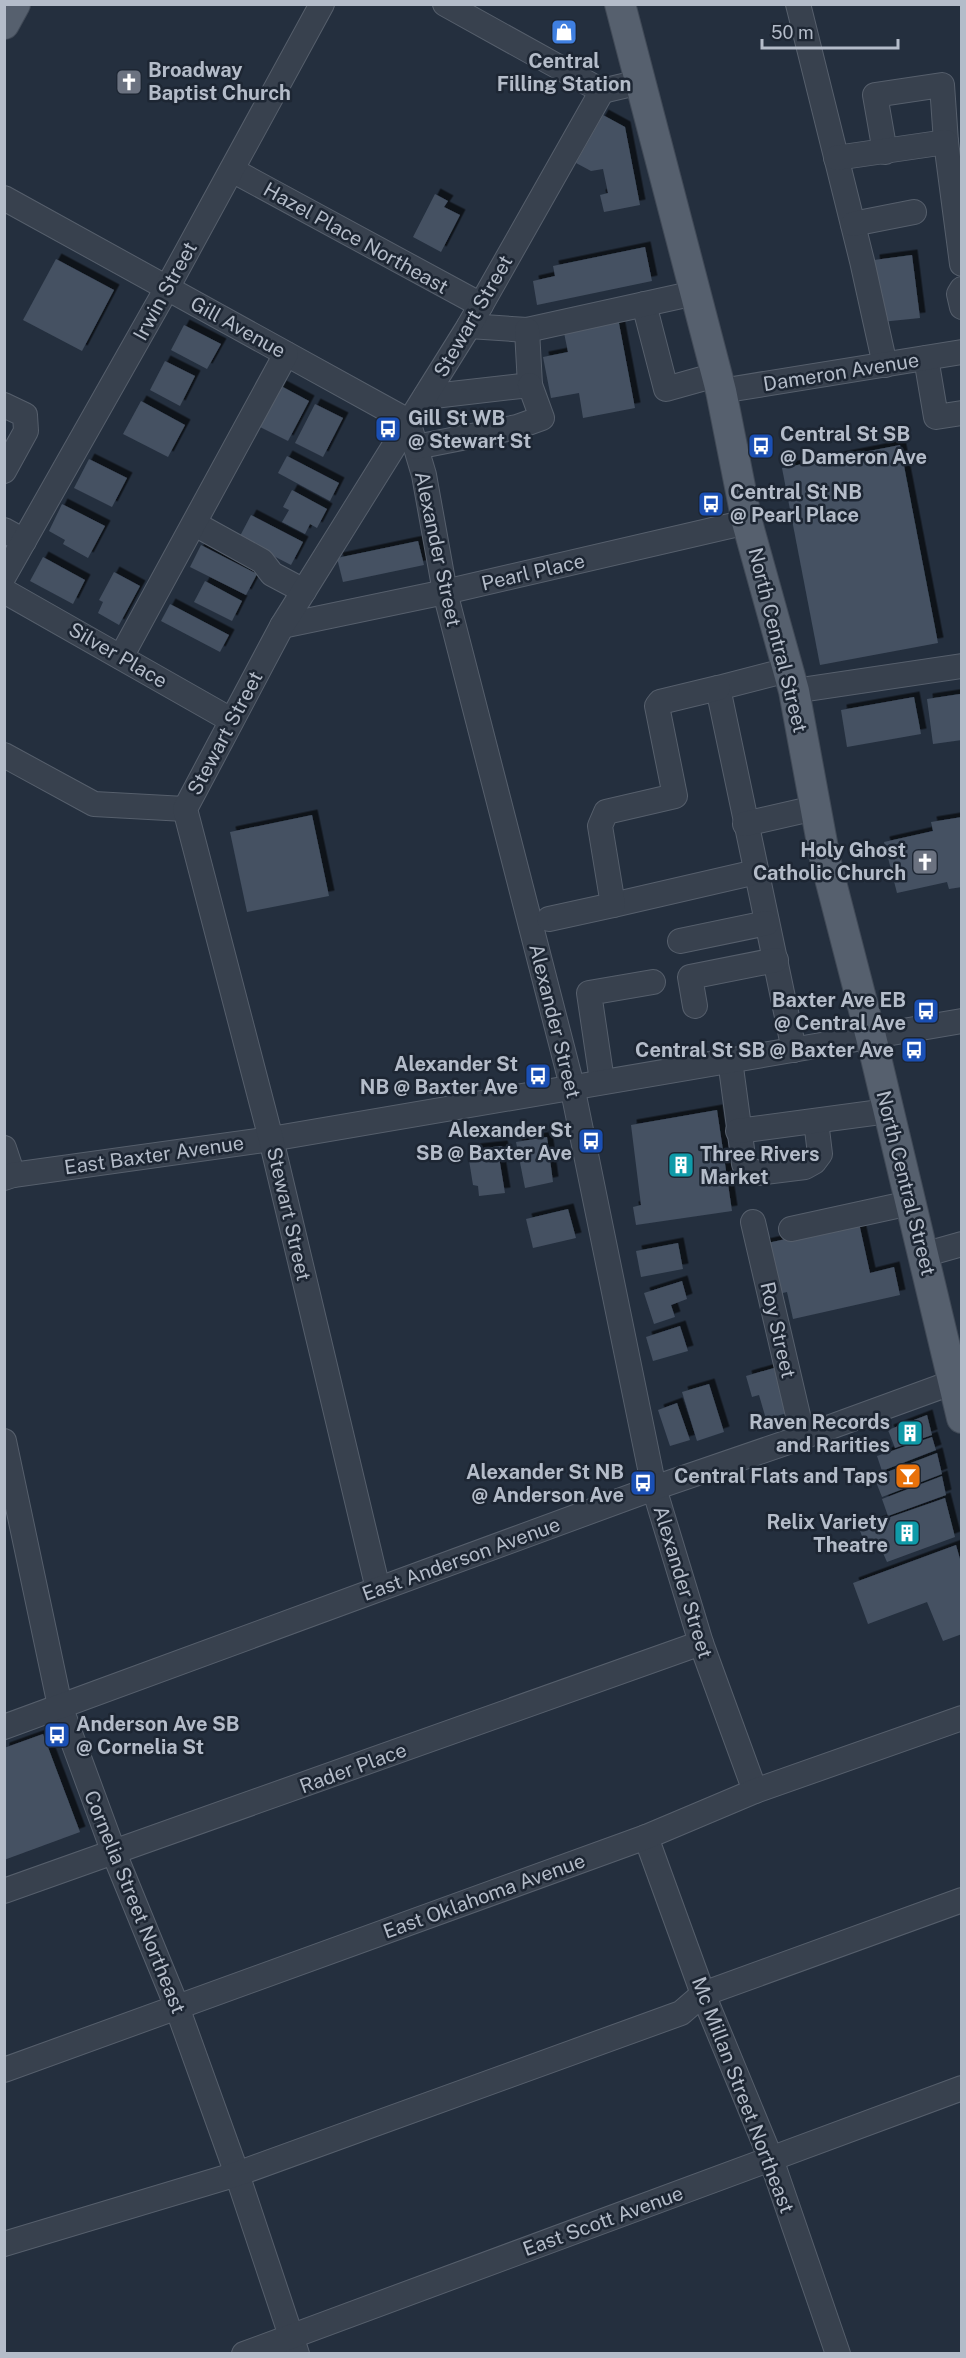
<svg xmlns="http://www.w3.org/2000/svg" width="966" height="2358" font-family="'Public Sans',sans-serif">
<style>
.building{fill:#455162;filter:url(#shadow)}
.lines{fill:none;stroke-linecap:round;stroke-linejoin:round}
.minor-casing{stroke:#565f6c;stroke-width:26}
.major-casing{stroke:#414a57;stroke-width:32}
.minor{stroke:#38414e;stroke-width:24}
.major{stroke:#56606e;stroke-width:30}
.labels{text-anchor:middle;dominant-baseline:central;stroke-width:5;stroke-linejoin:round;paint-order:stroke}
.poi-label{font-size:20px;font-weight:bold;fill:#b4bcc9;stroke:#1d2633;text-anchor:end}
.street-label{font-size:20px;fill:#b4bcc9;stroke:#1d2633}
</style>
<defs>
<filter id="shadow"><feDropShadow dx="5.5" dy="-5.5" stdDeviation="0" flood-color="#0009"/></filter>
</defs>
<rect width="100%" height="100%" fill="#242f3e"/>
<g class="building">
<path d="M603,115L625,127L640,205L604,212L600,195L608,193L603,169L591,171L576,163Z"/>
<path d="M435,194L448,201L444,207L460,215L441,252L413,237Z"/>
<path d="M645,247L652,281L537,305L533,281L555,276L553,266Z"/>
<path d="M912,255L920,318L881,322L874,260Z"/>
<path d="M56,259L114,290L82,351L23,320Z"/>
<path d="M618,318L635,408L583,418L579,393L551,398L543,357L568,352L563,328Z"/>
<path d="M184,325L221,344L207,369L171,350Z"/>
<path d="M165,361L195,376L180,406L150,390Z"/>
<path d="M281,386L309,401L288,441L260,427Z"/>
<path d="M141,401L185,425L168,457L123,434Z"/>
<path d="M315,404L343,418L323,457L295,443Z"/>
<path d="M900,445L938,643L820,665L782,468Z"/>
<path d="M287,456L339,483L330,501L278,473Z"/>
<path d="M89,459L127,478L112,507L74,488Z"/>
<path d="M292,490L327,509L317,528L310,524L305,534L282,522L289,510L283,507Z"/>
<path d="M62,504L105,526L88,558L63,544L65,540L49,531Z"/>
<path d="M251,515L303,542L291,565L239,538Z"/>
<path d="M418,541L424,565L343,582L337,558Z"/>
<path d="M201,545L257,574L246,595L190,567Z"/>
<path d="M43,557L85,580L73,604L30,581Z"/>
<path d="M114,572L140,586L119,625L98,613L103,602L99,600Z"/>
<path d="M205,581L242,601L232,621L194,602Z"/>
<path d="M170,604L229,635L220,652L161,621Z"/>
<path d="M960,694L962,740L933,744L927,699Z"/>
<path d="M914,697L921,734L847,747L841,710Z"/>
<path d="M312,815L329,896L247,912L230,832Z"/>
<path d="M962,817V887L949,889L947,882L897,893L884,842L933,831L931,822Z"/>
<path d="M717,1110L732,1211L636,1225L633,1207L641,1205L631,1125Z"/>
<path d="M547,1137L553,1182L525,1188L516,1142Z"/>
<path d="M502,1146L505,1156L499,1157L505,1193L479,1196L478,1186L473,1185L468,1154L475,1153L474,1149Z"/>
<path d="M568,1209L576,1238L533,1248L526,1219Z"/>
<path d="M859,1223L870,1273L894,1267L900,1295L793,1319L787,1292L774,1295L763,1244Z"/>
<path d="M678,1243L683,1269L641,1277L636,1251Z"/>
<path d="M682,1281L687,1299L671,1305L675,1317L654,1324L644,1293Z"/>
<path d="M680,1326L688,1351L653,1361L646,1337Z"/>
<path d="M774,1368L787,1413L766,1419L759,1395L752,1397L746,1376Z"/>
<path d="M709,1384L724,1432L697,1441L682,1392Z"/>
<path d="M677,1403L690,1440L670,1446L658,1410Z"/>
<path d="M927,1415L932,1435L895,1448L888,1430Z"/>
<path d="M932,1437L936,1450L882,1471L877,1456Z"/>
<path d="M937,1453L942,1474L882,1497L874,1477Z"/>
<path d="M942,1476L946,1495L888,1516L882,1499Z"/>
<path d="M945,1498L955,1537L887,1562L878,1542L866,1547L859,1528Z"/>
<path d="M956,1545L962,1566V1634L943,1641L927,1602L868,1624L853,1583Z"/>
<path d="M43,1734L80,1832L4,1860V1748Z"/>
</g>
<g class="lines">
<defs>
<g id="minor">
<path d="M445,4L602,91L640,82"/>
<path d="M798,4L862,261L885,365"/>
<path d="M885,152L875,95L942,85L946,142"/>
<path d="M836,158L946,142L962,264"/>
<path d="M232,170L481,305"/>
<path d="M4,198L408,421L424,475L445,592L572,1086L654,1488L701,1643L755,1791"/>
<path d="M853,224L914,212"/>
<path d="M962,289L959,294L962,307"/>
<path d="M644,304L666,389L716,375"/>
<path d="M469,326L527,330L695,293"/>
<path d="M926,358L936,417L962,413"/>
<path d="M721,391L962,352"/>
<path d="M425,397L530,385L527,330"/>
<path d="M4,405L25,415L26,431L4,471"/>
<path d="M416,447L517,427L542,418L530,385"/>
<path d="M195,524L262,561L272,574L304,591"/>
<path d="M4,530L24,541"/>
<path d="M4,576L167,288L322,4"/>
<path d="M4,591L231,720"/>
<path d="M282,626L445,592L747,522"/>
<path d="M121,657L286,354"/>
<path d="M788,670L718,688L794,1050"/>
<path d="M794,691L962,666"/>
<path d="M4,755L94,804L185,809"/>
<path d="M745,824L815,808"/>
<path d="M613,905L756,872"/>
<path d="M549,919L613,905L600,826L606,812L675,796L657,706L660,702L718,688"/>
<path d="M680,941L767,923"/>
<path d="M695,1006L690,977L776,960"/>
<path d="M730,1060L744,1164L750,1170L758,1173L805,1167L814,1162L820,1154L816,1121"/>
<path d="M602,1081L589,993L653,982"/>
<path d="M738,1131L888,1111"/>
<path d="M4,1148L13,1175"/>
<path d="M4,1178L13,1175L271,1139L962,1021"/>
<path d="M753,1222L803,1437"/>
<path d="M791,1229L910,1203"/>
<path d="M923,1255L962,1244"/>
<path d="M4,1441L60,1706L114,1853L177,2007L237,2174L297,2354"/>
<path d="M378,1589L271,1139L185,809L282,626L469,326L602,91"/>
<path d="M4,1727L654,1488L803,1437L962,1379"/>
<path d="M646,1837L703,1994L771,2159L838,2354"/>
<path d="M4,1891L701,1643"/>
<path d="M4,2070L646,1837L755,1791L962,1718"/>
<path d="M4,2244L237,2174L681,2013L703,1994L962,1900"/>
<path d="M244,2354L962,2088"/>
</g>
<g id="major">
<path d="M620,4L721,391L747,522L794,691L825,859L871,1037L962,1418"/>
<path d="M4,24L15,4"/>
</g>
</defs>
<use href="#minor" class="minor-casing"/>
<use href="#major" class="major-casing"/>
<use href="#minor" class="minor"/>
<use href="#major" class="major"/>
</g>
<defs>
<symbol id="shop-square" viewBox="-11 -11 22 22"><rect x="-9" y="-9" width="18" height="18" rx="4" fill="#3f7fe0" stroke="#1d2633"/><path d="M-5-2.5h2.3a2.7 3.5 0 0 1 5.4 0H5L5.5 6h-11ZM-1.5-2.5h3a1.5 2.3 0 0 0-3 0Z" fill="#fff"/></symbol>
<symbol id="church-square" viewBox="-11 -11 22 22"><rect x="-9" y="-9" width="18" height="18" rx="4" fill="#6b7280" stroke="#1d2633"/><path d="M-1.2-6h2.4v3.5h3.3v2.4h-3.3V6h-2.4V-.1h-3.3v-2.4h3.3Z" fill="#fff"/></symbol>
<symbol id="bus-square" viewBox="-11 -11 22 22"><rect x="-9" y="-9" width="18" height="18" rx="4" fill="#1a4fb4" stroke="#1d2633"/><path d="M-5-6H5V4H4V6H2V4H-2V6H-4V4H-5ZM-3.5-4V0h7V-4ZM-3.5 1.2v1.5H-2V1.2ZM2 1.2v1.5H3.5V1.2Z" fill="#fff"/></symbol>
<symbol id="building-square" viewBox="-11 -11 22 22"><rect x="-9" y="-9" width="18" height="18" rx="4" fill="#0f9aa8" stroke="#1d2633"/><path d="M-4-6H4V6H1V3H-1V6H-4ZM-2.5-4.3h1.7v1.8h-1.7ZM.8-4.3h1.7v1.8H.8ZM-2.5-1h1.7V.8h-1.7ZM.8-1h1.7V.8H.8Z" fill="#fff"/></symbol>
<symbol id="bar-square" viewBox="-11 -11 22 22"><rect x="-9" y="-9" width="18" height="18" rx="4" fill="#e8710a" stroke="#1d2633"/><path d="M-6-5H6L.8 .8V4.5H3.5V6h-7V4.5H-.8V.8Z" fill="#fff"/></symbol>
</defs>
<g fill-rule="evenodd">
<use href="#shop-square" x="549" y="17" width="30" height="30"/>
<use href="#church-square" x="114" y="67" width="30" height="30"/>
<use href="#bus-square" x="373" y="414" width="30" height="30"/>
<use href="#bus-square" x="746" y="431" width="30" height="30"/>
<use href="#bus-square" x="696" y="489" width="30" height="30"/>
<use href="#church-square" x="910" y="847" width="30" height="30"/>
<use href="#bus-square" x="911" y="996" width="30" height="30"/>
<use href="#bus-square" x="899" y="1035" width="30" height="30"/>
<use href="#bus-square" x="523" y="1061" width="30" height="30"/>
<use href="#bus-square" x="576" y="1126" width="30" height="30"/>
<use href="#building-square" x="666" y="1150" width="30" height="30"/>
<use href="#building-square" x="895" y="1418" width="30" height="30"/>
<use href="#bar-square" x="893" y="1461" width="30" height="30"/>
<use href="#bus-square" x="628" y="1468" width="30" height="30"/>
<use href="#building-square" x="892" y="1518" width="30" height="30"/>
<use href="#bus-square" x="42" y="1720" width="30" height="30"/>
</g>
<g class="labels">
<g class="poi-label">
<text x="564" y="61" text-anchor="middle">Central<tspan x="564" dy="23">Filling Station</tspan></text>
<text x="148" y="70" text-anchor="start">Broadway<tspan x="148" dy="23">Baptist Church</tspan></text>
<text x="408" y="418" text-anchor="start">Gill St WB<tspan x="408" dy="23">@ Stewart St</tspan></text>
<text x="780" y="434" text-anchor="start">Central St SB<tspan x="780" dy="23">@ Dameron Ave</tspan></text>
<text x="730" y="492" text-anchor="start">Central St NB<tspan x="730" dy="23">@ Pearl Place</tspan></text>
<text x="906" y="850">Holy Ghost<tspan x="906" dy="23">Catholic Church</tspan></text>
<text x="906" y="1000">Baxter Ave EB<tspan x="906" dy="23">@ Central Ave</tspan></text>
<text x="894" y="1050">Central St SB @ Baxter Ave</text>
<text x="518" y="1064">Alexander St<tspan x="518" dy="23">NB @ Baxter Ave</tspan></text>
<text x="572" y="1130">Alexander St<tspan x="572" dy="23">SB @ Baxter Ave</tspan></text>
<text x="700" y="1154" text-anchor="start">Three Rivers<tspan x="700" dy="23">Market</tspan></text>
<text x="890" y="1422">Raven Records<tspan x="890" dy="23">and Rarities</tspan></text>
<text x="624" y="1472">Alexander St NB<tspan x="624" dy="23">@ Anderson Ave</tspan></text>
<text x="888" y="1476">Central Flats and Taps</text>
<text x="888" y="1522">Relix Variety<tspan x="888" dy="23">Theatre</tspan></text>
<text x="76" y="1724" text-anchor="start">Anderson Ave SB<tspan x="76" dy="23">@ Cornelia St</tspan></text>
</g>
<g class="street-label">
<text transform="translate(356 238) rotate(29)">Hazel Place Northeast</text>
<text transform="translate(165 291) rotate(-61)">Irwin Street</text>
<text transform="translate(473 316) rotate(-60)">Stewart Street</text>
<text transform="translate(238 327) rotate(29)">Gill Avenue</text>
<text transform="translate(841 372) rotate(-9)">Dameron Avenue</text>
<text transform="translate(438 549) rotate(78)">Alexander Street</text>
<text transform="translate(533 572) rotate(-13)">Pearl Place</text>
<text transform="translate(778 640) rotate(76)">North Central Street</text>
<text transform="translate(118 655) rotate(30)">Silver Place</text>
<text transform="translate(225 733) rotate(-62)">Stewart Street</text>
<text transform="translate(555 1021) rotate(76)">Alexander Street</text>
<text transform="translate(154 1155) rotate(-8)">East Baxter Avenue</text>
<text transform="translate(906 1183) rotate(76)">North Central Street</text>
<text transform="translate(289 1214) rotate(77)">Stewart Street</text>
<text transform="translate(778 1330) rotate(77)">Roy Street</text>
<text transform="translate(461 1559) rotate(-20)">East Anderson Avenue</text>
<text transform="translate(683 1582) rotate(73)">Alexander Street</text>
<text transform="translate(353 1768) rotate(-20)">Rader Place</text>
<text transform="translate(484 1896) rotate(-20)">East Oklahoma Avenue</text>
<text transform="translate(135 1902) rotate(68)">Cornelia Street Northeast</text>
<text transform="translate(743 2095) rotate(69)">Mc Millan Street Northeast</text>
<text transform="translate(603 2221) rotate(-20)">East Scott Avenue</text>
</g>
</g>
<rect width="966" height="2358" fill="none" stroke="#b4bcc9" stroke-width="12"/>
<path d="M762 39v9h136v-9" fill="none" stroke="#b4bcc9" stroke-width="3"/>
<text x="771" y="39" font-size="18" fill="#b4bcc9" stroke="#1d2633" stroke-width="4.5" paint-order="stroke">50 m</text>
</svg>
